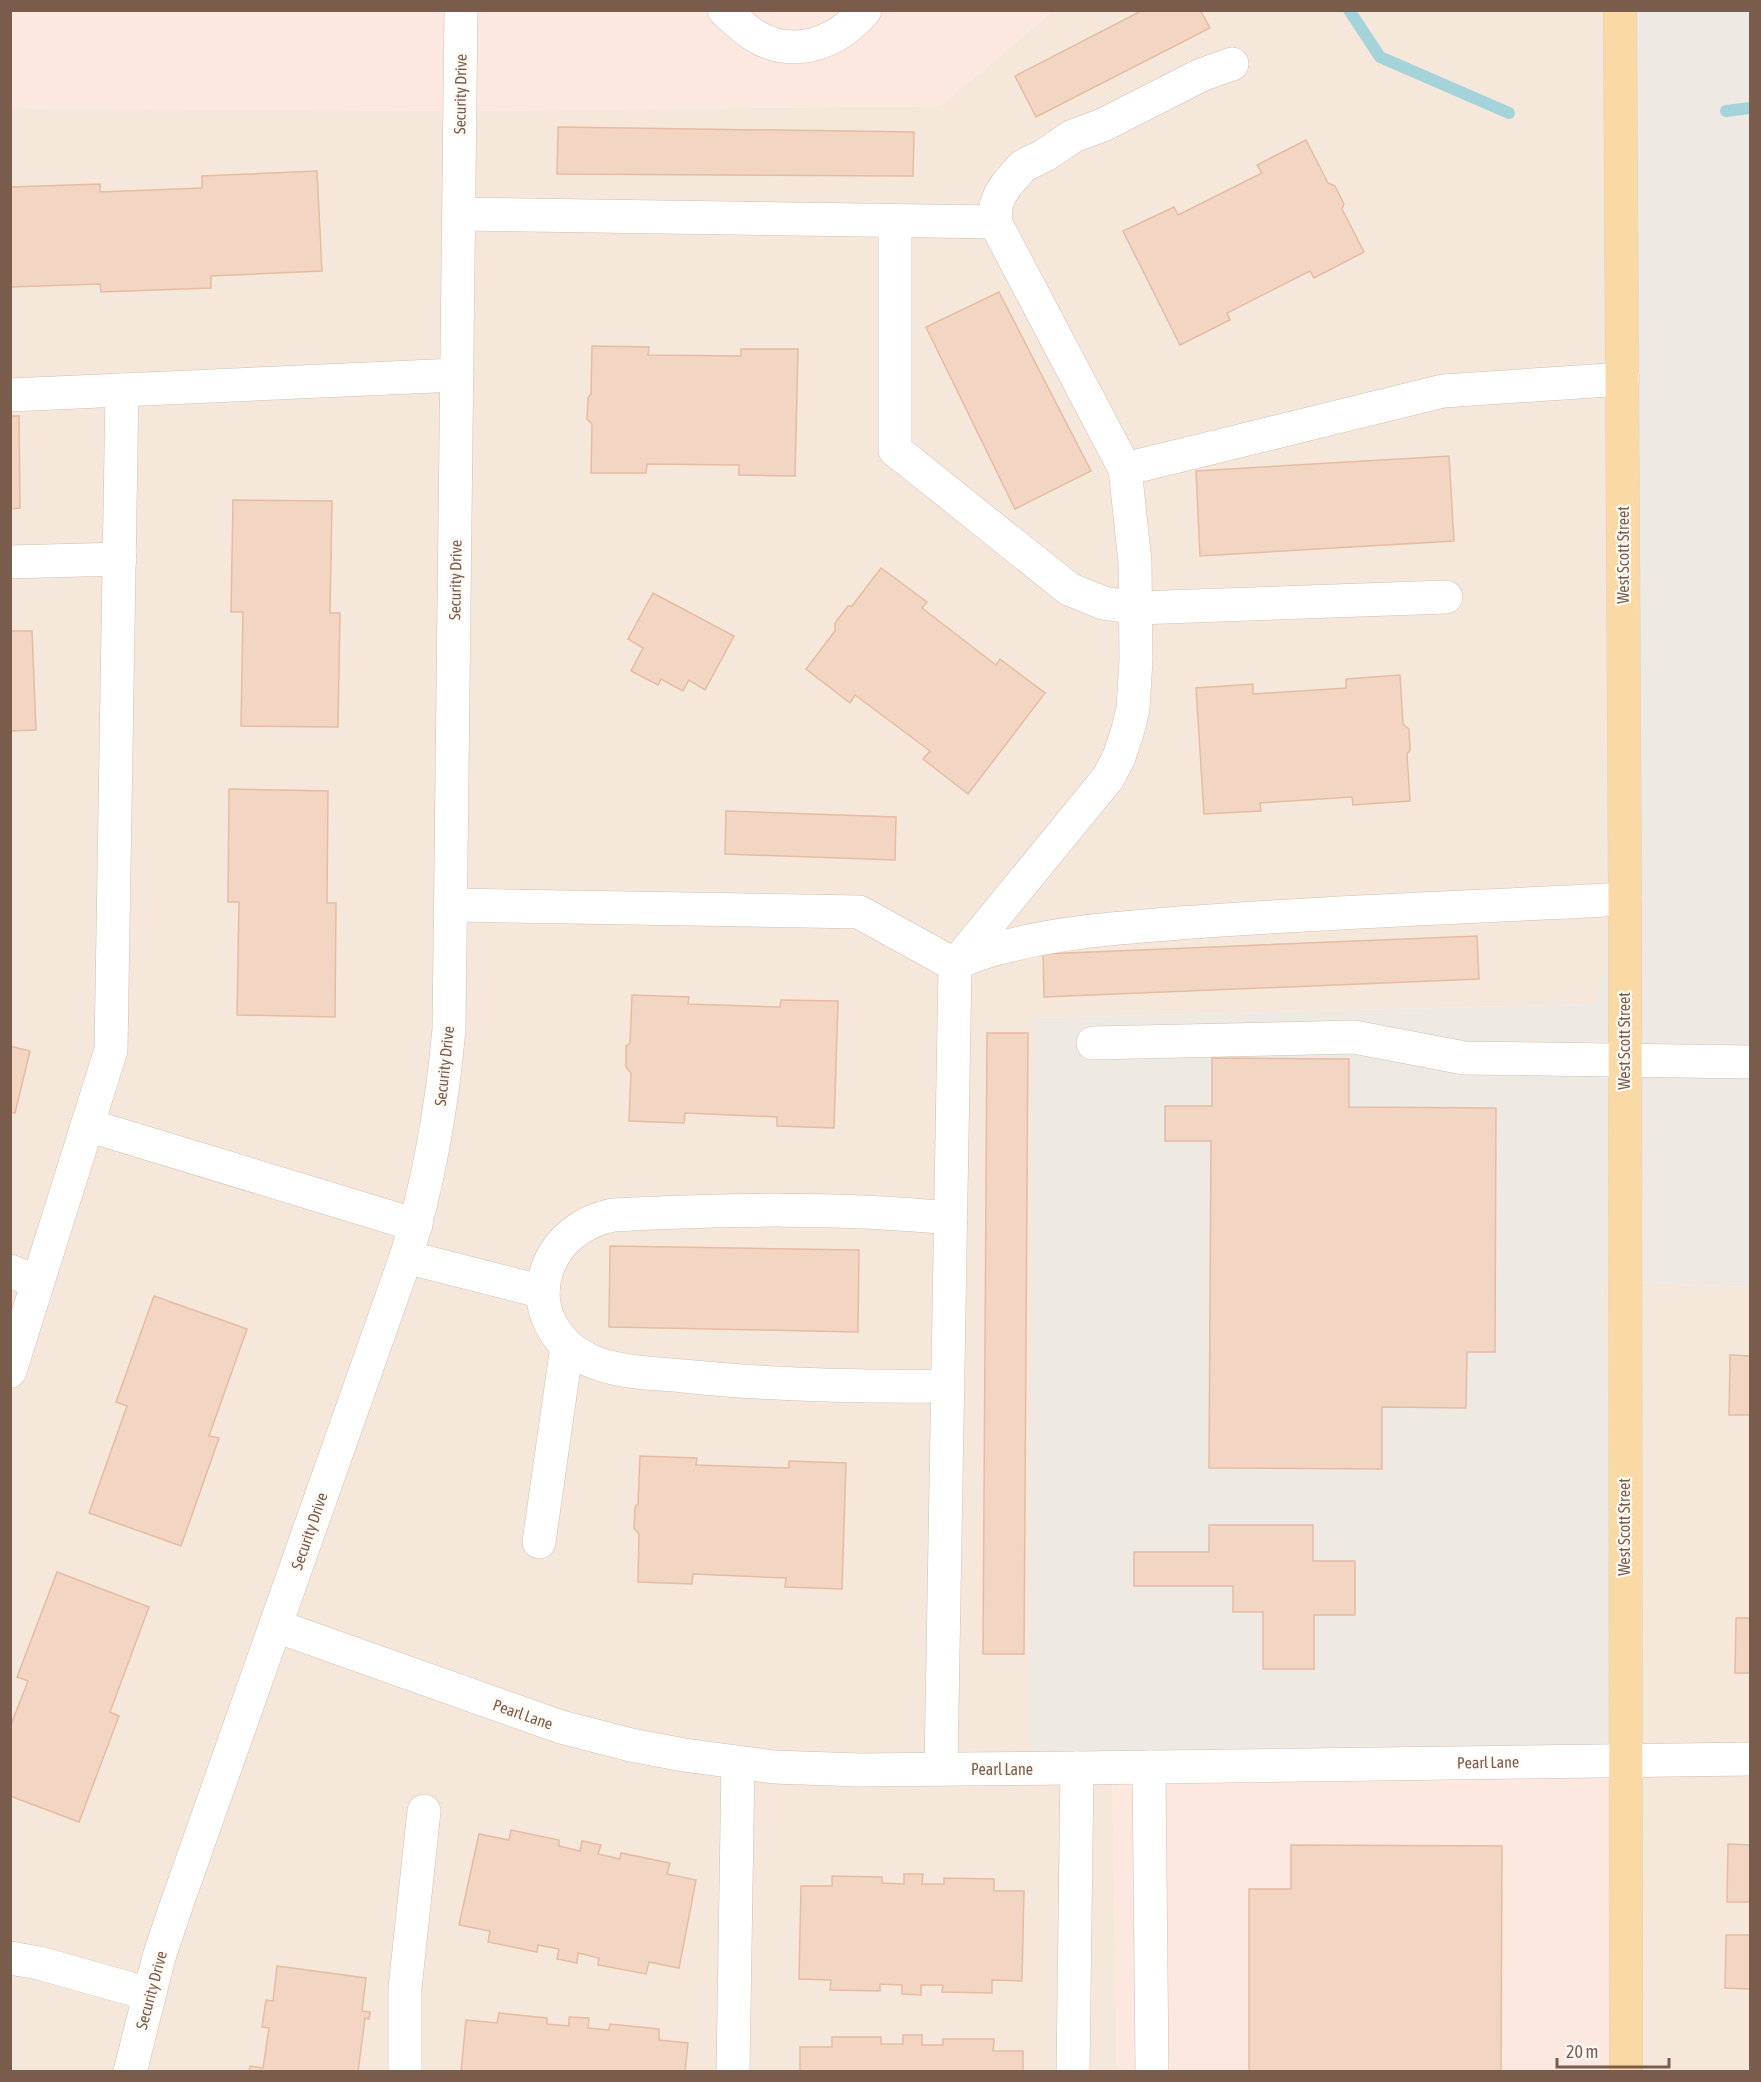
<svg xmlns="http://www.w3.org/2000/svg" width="1761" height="2082" font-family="'Asap Condensed',sans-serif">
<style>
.residential{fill:#f5e8da}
.commercial{fill:#fde8e0}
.industrial{fill:#efe9e4}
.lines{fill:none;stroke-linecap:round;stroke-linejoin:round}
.stream{stroke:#a5d3da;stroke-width:12}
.building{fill:#f3d5c3;stroke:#e6bba3;stroke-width:1.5}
.minor-casing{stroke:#d1beb0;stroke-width:34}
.major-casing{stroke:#dad1cd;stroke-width:34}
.minor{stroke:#fff;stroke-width:33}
.major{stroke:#fbd9a5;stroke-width:33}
.labels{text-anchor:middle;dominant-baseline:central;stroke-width:4.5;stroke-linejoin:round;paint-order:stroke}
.street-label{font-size:16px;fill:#7a5c4d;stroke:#fffaf3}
</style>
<rect width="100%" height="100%" fill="#fdf6ec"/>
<g class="residential">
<path d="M1053,11H1620L1625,899L1595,1004L1034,1018L1112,1768L1117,2071L11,2072V108L460,111L940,106Z"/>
<path d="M1602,1281L1750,1287V2071H1626L1625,1761Z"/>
</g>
<g class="commercial">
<path d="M11,11H1053L940,106L460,111L11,108Z"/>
<path d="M1625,1761L1626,2071H1117L1112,1768Z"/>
</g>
<path class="industrial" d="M1620,11H1750V1287L1602,1281L1625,1761L1030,1768L1034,1018L1595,1004L1625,899Z"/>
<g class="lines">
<g class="stream">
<path d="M1349,10L1380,57L1509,113"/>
<path d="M1726,111L1750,108"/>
</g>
</g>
<g class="building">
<path d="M1143,10H1200L1210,28L1036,117L1015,76Z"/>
<path d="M558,127L914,132L913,176L557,174Z"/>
<path d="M1306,140L1328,183L1335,186L1344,204L1342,209L1364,252L1314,278L1310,271L1227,313L1230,320L1180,345L1123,231L1174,207L1178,215L1262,173L1257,165Z"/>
<path d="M317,171L322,271L211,276V288L101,292L100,284L10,287V187L100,184V192L202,188V176Z"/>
<path d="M999,292L1091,471L1015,509L926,327Z"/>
<path d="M592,346L649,347L648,355L741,356V349H798L795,476L739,475V465L647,464L646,473H591L592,424L587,419L588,398L591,394Z"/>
<path d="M10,416H19L20,508L10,509Z"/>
<path d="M1449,456L1454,541L1200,556L1196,471Z"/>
<path d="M233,500L332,501L330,613H340L338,727L241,726L243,612H231Z"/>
<path d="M881,568L927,602L922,608L996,665L1000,659L1045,693L968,794L923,759L930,751L855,695L850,703L806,669L835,631V623L848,606H852Z"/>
<path d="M653,593L734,636L705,690L689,680L683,691L661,679L658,685L631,671L643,648L628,639Z"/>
<path d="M10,631H32L36,730L10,731Z"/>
<path d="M1400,675L1403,724L1409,729L1410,750L1407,754L1410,801L1353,805L1352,797L1260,803L1261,811L1204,814L1196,688L1253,684V694L1346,688V679Z"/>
<path d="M229,789L328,791L327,903H336L335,1017L237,1015L239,902H228Z"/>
<path d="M726,811L896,817L895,860L725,854Z"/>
<path d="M1477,936L1479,979L1044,997L1043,954Z"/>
<path d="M632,995L689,997L688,1004L780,1007L781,1000L838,1001L834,1128L777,1126V1117L685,1113L684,1123L629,1121L631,1073L626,1067V1046L630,1043Z"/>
<path d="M987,1033H1028L1024,1654H983Z"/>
<path d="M10,1046L30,1051L15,1113L10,1112Z"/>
<path d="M1212,1058L1349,1059V1107L1496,1108L1495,1352H1467L1466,1408L1382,1407V1469L1209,1468L1211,1141H1165V1106H1212Z"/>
<path d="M610,1246L859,1250L858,1332L609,1327Z"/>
<path d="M154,1296L247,1329L209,1436L219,1438L181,1546L89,1513L127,1406L116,1402Z"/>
<path d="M1730,1355L1750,1356V1415H1729Z"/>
<path d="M640,1456L697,1458L696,1465L789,1468V1461L846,1463L842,1589L785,1587L786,1578L693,1574L692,1584L638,1582L639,1534L634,1528L635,1507L638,1504Z"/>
<path d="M1209,1525H1313V1561H1355V1615H1314V1669H1263V1612H1233V1586H1134V1552H1209Z"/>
<path d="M57,1572L149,1607L110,1712L119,1716L79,1822L10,1796V1727L28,1681L17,1677Z"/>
<path d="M1736,1618H1750V1673H1735Z"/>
<path d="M511,1830L559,1840V1846L580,1851L582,1841L601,1845L598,1854L620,1859L621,1853L670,1863L667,1874L696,1880L679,1968L649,1962L646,1974L598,1965L599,1958L578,1953L577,1963L557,1959L559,1949L538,1945L537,1952L488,1942L490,1931L459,1925L479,1834L509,1840Z"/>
<path d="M1728,1844L1750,1845V1902H1727Z"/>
<path d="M1291,1845L1502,1846L1501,2072H1249V1889H1291Z"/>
<path d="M904,1874H923L922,1884H944V1878L994,1879V1891H1024L1022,1981L992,1980V1993L942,1992L943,1985H921V1995L902,1994V1985L880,1984V1991L830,1990L831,1980L799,1979L801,1886H832V1876L882,1877V1883L904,1884Z"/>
<path d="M1726,1935H1750V1989L1725,1988Z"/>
<path d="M277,1966L366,1978L362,2011L370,2012L369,2019L365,2018L358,2072H249L250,2066L263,2068L269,2028L262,2027L266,2000L273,2001Z"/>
<path d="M499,2013L547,2018V2024L569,2026V2017L589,2018L588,2028L609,2030L610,2024L659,2029V2040L688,2043L685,2072H461L466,2020L497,2023Z"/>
<path d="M903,2035H922V2045H943V2039H994L993,2051H1023V2072H800V2047H832V2037H881V2044H903Z"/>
</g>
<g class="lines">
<defs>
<g id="minor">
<path d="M724,10C734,19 745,30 757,37C796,59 838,42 865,10"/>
<path d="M459,214L995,222"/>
<path d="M895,221V450L1069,589L1103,603L1137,608L1446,597"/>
<path d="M10,395L457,375"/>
<path d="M1125,469L1443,391L1623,379"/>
<path d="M10,562L120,559"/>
<path d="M451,905L859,912L955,965L941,1769"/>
<path d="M957,964C972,955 990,950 1008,946C1064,931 1122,928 1179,923C1328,912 1476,907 1625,899"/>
<path d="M955,965L1108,778L1119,757L1127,733L1133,709L1136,660L1135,562L1125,469L995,222L996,206L1000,195L1007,184L1023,166L1045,155L1073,136L1103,125L1201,75L1232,64"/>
<path d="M1093,1043L1354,1037L1464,1058L1750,1062"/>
<path d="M87,1125L416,1225"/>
<path d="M406,1257L543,1292"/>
<path d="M10,1271L37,1282"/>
<path d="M10,1371L111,1050L122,390"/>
<path d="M947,1386C859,1387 771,1385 683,1376C653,1373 617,1373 589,1360C555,1344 534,1308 547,1270C557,1240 583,1221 613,1215C726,1209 839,1207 951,1218"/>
<path d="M539,1542L567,1346"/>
<path d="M276,1626L561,1727L631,1745L684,1755L774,1767L859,1770L1077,1768L1750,1759"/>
<path d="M1149,1767L1152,2072"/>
<path d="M10,1958L39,1963L149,1994"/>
<path d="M130,2072L159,1957L175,1909L406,1257C429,1182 442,1107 449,1029L461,10"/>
<path d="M405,2072V1988L424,1811"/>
<path d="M733,2072L738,1763"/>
<path d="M1073,2072L1077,1768"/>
</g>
<path id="major" d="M1620,10L1625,899L1626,2072"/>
</defs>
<use href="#minor" class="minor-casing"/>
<use href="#major" class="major-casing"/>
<use href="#minor" class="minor"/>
<use href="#major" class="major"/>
</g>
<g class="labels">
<g class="street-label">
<text transform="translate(460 94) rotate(-89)">Security Drive</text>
<text transform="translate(1623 555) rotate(-90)">West Scott Street</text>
<text transform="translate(455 580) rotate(-89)">Security Drive</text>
<text transform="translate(1624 1041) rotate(-90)">West Scott Street</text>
<text transform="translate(444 1066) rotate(-84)">Security Drive</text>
<text transform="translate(1624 1527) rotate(-90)">West Scott Street</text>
<text transform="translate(309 1531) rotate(-71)">Security Drive</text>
<text transform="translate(523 1714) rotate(19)">Pearl Lane</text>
<text transform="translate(1488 1762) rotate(-1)">Pearl Lane</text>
<text x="1002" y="1769">Pearl Lane</text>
<text transform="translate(151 1990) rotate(-75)">Security Drive</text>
</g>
</g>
<rect width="1761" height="2082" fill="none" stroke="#7a5c4d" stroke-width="24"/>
<path d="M1557 2058v9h112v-9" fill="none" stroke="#7a5c4d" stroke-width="3"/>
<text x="1566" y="2058" font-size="18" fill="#7a5c4d" stroke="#fffaf3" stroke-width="4.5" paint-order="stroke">20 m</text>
</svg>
